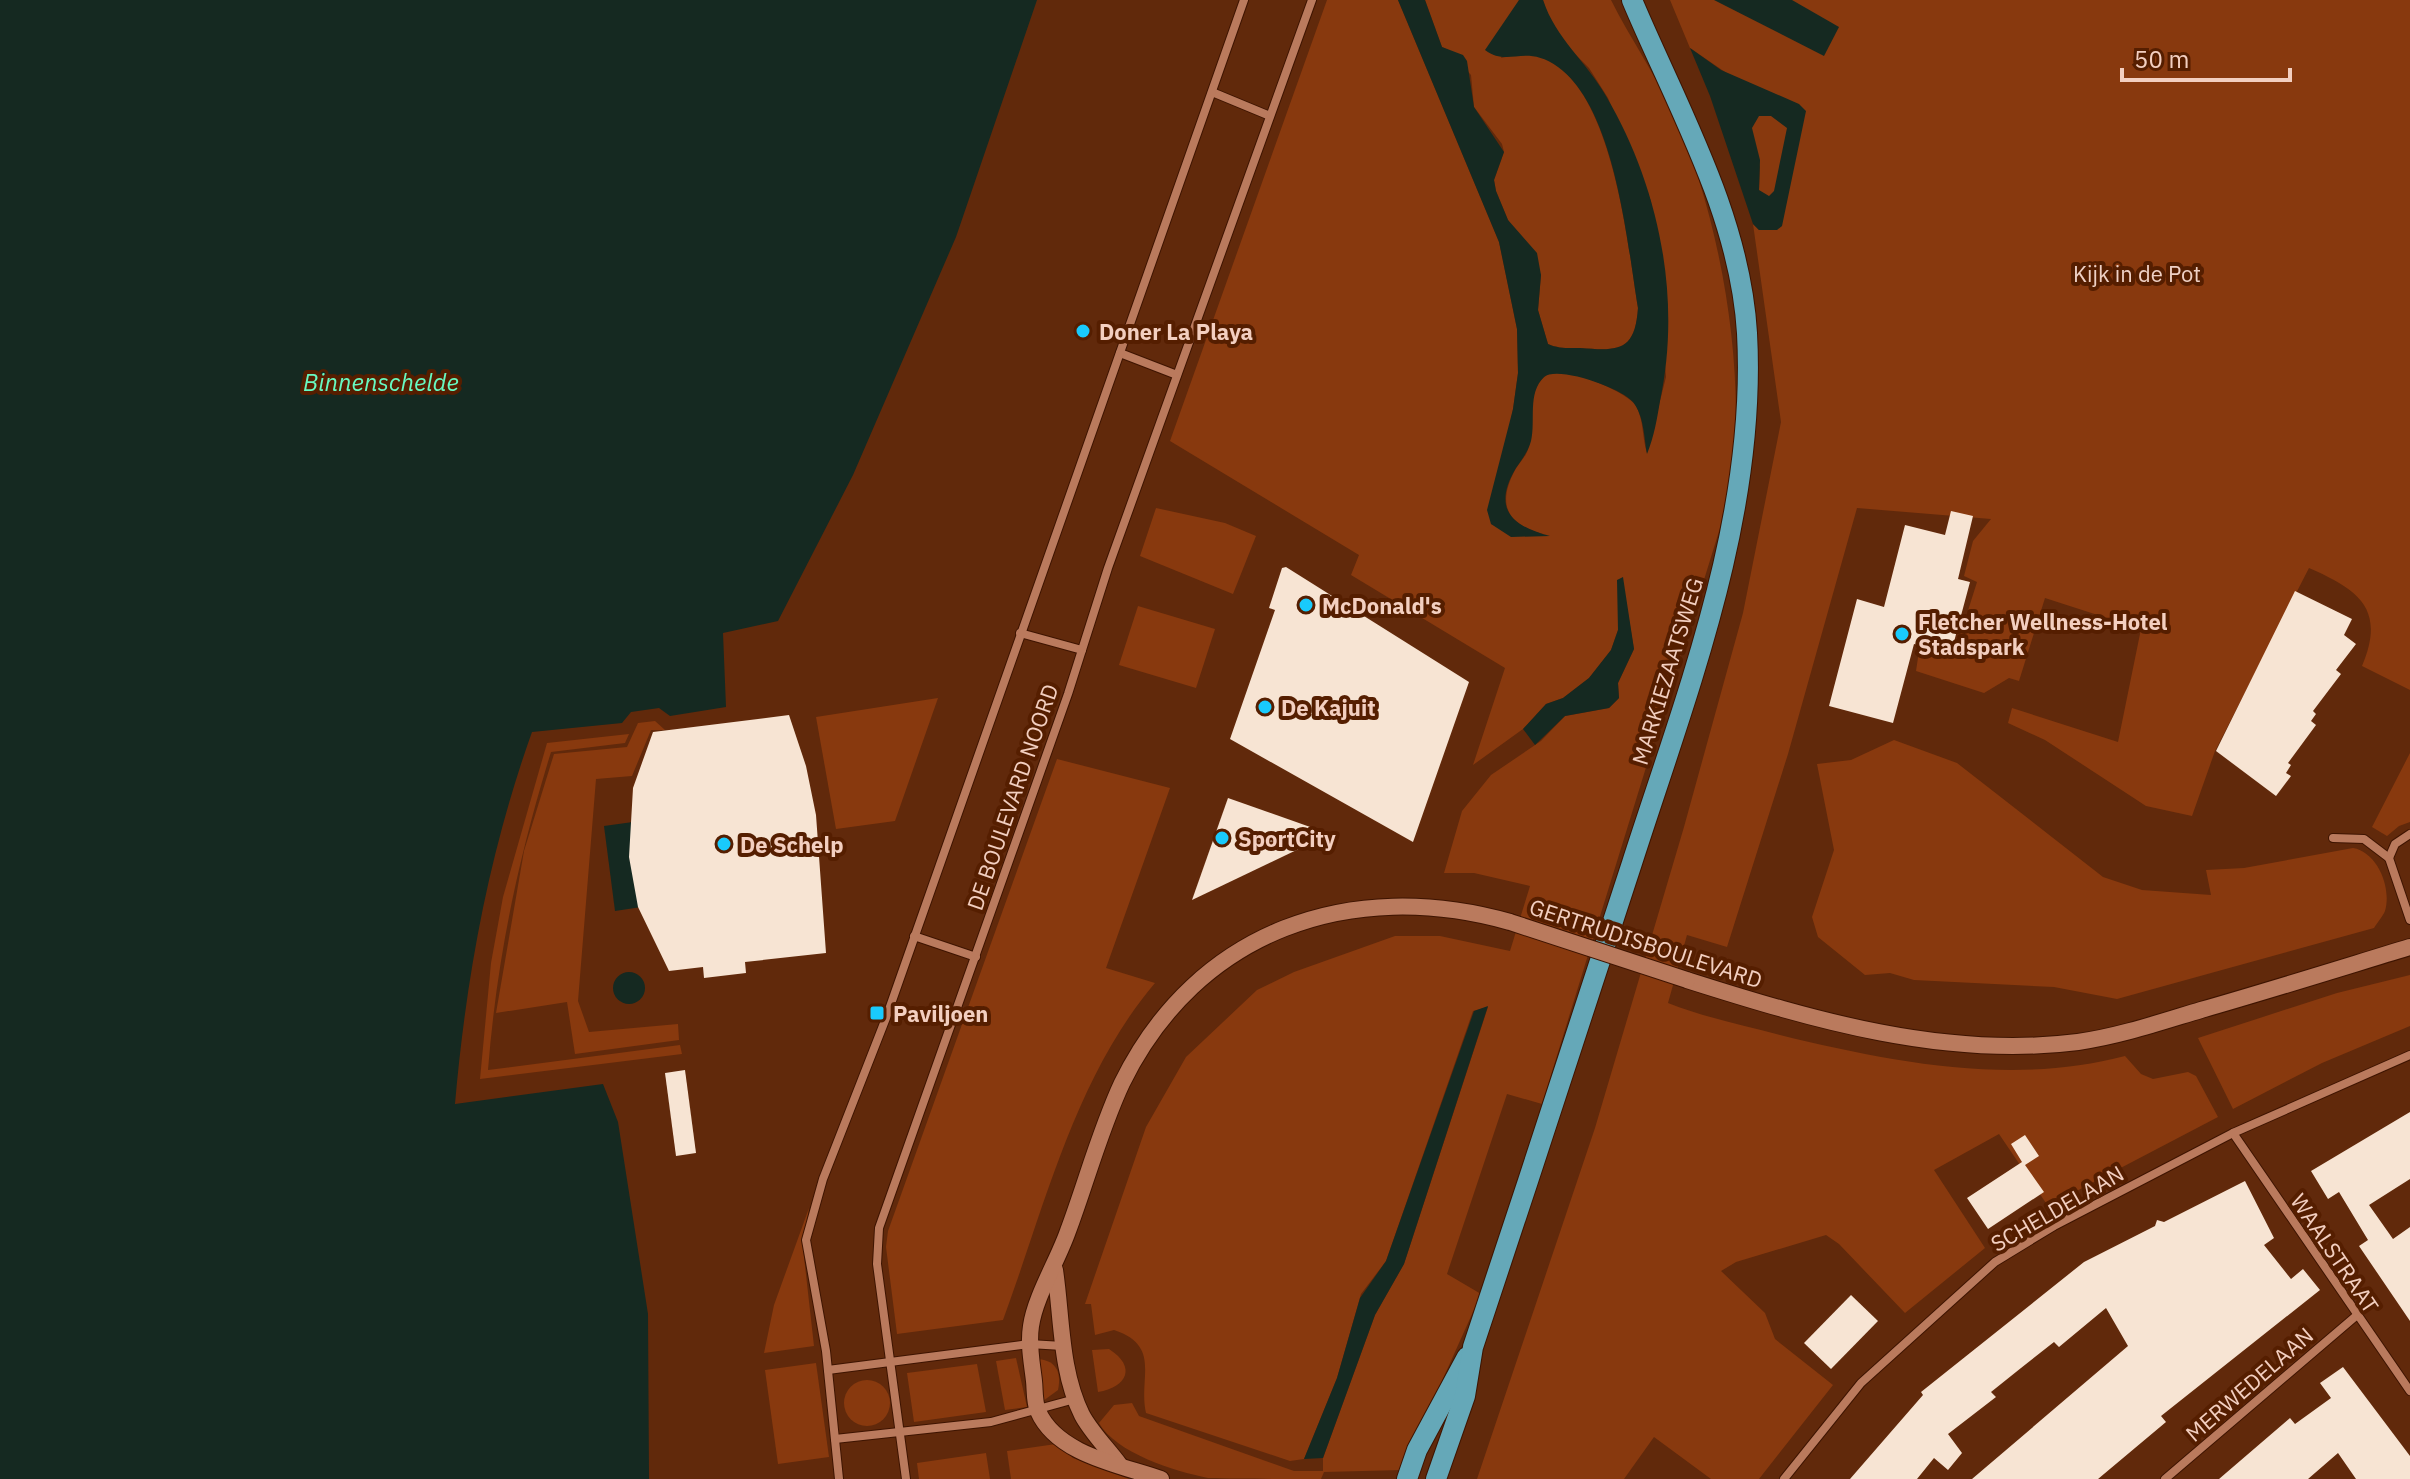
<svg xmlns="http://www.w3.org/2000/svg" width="2410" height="1479" font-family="'IBM Plex Sans',sans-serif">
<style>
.green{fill:#88390e}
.water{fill:#152921;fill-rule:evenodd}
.building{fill:#f7e4d3}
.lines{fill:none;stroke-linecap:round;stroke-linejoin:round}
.street-casing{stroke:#3e1400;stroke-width:10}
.secondary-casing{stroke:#3e1400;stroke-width:18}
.primary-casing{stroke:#3e1400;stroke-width:22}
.street{stroke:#ba7a5d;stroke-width:8}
.secondary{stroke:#ba7a5d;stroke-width:16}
.primary{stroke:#65a8b8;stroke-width:20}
.secondary-bridge-casing{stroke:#3e1400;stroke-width:18;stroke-linecap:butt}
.secondary-bridge{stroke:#ba7a5d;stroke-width:16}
.poi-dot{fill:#19cafc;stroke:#551e00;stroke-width:3}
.labels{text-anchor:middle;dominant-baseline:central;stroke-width:8;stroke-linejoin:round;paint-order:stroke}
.park-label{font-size:22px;fill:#efd1c5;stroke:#551e00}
.poi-label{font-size:22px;font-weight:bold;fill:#f3cfc0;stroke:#551e00;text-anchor:start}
.street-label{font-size:22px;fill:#f3cfc0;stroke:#551e00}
.water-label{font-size:24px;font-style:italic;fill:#67f9c1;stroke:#551e00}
</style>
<rect width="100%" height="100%" fill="#61290b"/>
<g class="green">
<path d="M1327,0H1398L1499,242L1517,329L1518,373L1513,409L1491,524L1547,535C1510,526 1495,508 1515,470C1519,463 1526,457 1528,449C1535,429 1527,401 1539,383C1543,377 1551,371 1559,371C1574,371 1629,393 1636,406C1644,420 1642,438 1647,453L1666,377L1651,201L1608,98L1589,68L1566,45L1550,21L1543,0H1611C1630,38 1655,74 1673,112C1716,206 1741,341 1735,444C1733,472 1725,501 1720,528L1542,1104L1507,1094L1447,1274L1481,1294L1402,1470L1324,1472L1321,1479C1287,1479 1240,1479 1208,1478C1174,1471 1116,1453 1099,1423L1114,1405L1132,1403L1139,1416L1294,1471H1323V1458L1375,1315L1404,1264L1488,1007L1473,1011L1386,1261L1361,1294L1337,1378L1304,1459L1290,1461L1146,1413C1138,1378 1162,1346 1114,1330L1095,1335L1091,1304H1085L1146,1127L1186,1057L1257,990L1294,972L1395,936H1440L1510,951L1530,886L1474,873H1444L1462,811L1491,775L1541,741L1565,716L1609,708L1619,698L1618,683L1634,649L1622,578L1618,630L1611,650L1589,678L1563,698L1546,704L1523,729L1473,765L1505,668L1351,575L1359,555L1170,441Z"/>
<path d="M1425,0H1519L1501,58C1513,56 1526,51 1538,55C1613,80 1627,242 1638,308C1635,352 1618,351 1580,348C1569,348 1559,349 1548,344L1538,310L1541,275L1508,220L1496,191L1494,180L1504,152L1502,144L1474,107L1471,75L1450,51L1442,47Z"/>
<path d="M1670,0H2410V690L2362,666C2386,609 2359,590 2309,568L2215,751L2192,816L2146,806L2045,740L2008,723L2012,708L2118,742L2141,629L2045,598L2019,681L2009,678L1984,693L1916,671L1919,651L1954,655L1977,582L1964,576L1973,541L1991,519L1857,508L1788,754L1727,947L1687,935L1668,1003C1703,1017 1743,1025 1780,1035C1890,1062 2013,1086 2125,1056L2141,1074L2153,1079L2188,1072L2196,1076L2218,1117L2048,1206L1999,1134L1934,1170L1985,1248L1905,1313L1839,1244L1826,1235L1736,1262L1721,1271L1765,1313L1775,1339L1833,1385L1759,1479H1711L1654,1437L1624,1479H1477L1595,1128L1684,827L1743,613L1781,422L1753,224L1759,230L1764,195L1759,191L1760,167L1725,72L1690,48Z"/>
<path d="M1156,508L1225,523L1256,536L1233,594L1140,556Z"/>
<path d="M1138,606L1215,629L1196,688L1119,665Z"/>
<path d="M938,698L895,821L836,829L816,717Z"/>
<path d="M655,721L665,730H651L632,776L596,779L578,1001L589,1032L678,1024L679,1040L575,1054L567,1002L496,1013L524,851L554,754L627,747L638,723Z"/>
<path d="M629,734L625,743L551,752C518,859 497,957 488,1070L680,1045L682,1054L480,1079L491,963L503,897L547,743Z"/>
<path d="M1894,740L1957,763L2103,877L2142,890L2211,895L2206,870L2244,868L2353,848C2377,852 2392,887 2385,911C2383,916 2377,923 2374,928L2117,999L2054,987L1914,980L1890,973L1865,975L1818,937L1812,917L1834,850L1817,764L1851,760Z"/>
<path d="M2410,753V822L2399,826L2387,836L2372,827Z"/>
<path d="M1057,759L1170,788L1106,968L1155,983C1075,1077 1045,1206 1003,1320L897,1334L886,1247L888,1231Z"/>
<path d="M2410,975V1026L2322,1063L2233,1109L2198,1038L2337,993Z"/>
<path d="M809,1208L803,1248L814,1346L764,1353L774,1305Z"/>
<path d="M1109,1349C1137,1367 1127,1387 1098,1392L1092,1350Z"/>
<path d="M1016,1358L1027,1407L1005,1410L996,1361Z"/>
<path d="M1035,1359C1055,1359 1062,1371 1058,1390L1043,1401Z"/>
<path d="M816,1363L829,1457L778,1464L765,1370Z"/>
<path d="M977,1364L986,1412L914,1422L907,1373Z"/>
<circle cx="867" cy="1403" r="23"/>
<path d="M1056,1444L1073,1458L1129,1479H1011L1007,1451Z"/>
<path d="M986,1453L990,1479H919L917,1463Z"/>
</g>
<g class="water">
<path d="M0,0H1037L956,237L853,475L778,621L723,633L726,707L670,716L659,708L631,712L622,723L532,732C489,852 466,977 455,1104L603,1084L618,1122L648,1314L649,1479H0Z"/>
<path d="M1398,0H1425L1442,47L1463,55L1467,61L1474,107L1504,152L1494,180L1496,191L1508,220L1537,253L1541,275L1538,310L1548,344C1559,349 1569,348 1580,348C1618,351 1635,352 1638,308C1627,243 1616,109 1558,67C1524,43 1509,68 1485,50L1519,0H1543C1556,39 1586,61 1606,96C1659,186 1682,298 1660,401C1657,419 1654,437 1647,454C1644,437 1644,416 1633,402C1622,388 1557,365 1544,377C1527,393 1536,421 1531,441C1528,452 1522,459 1516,468C1492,508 1511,526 1550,536L1511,537L1491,524L1487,510L1513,409L1518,373L1517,329L1499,242Z"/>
<path d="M1714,0H1792L1839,27L1824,56Z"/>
<path d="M1690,48L1721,70L1799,104L1806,111L1782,226L1777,230H1759L1753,224L1710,96ZM1759,116H1771L1787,128L1774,191L1769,196L1759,190L1760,160L1752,128Z"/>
<path d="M1623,577L1634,649L1618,683L1619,698L1609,708L1565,716L1535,745L1523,729L1546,704L1563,698L1589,678L1611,650L1618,630L1617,580Z"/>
<path d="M640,821L648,906L615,911L604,826Z"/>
<circle cx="629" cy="988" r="16"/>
<path d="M1488,1006L1404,1264L1375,1315L1323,1458L1304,1459L1337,1378L1360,1298L1386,1261L1474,1011Z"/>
</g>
<g class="building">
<path d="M1951,511L1973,516L1958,579L1970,582L1951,653L1914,644L1893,723L1829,706L1857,599L1884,607L1905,525L1945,535Z"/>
<path d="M1286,567L1469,682L1413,842L1230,739L1275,610L1269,608L1282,568Z"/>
<path d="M2295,591L2352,619L2344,635L2356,644L2336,670L2341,674L2313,711L2316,714L2311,721L2316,725L2288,763L2291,765L2286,773L2291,776L2276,796L2216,751Z"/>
<path d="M789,715L806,766L816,815L826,953L745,962L746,973L704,978L703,967L669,971L638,907L629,857L633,788L653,732Z"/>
<path d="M1228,798L1330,834L1192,900Z"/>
<path d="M685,1070L696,1153L676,1156L665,1073Z"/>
<path d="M2410,1112V1179L2369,1205L2393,1239L2410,1227V1321L2359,1246L2368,1240L2339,1192L2328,1199L2311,1171Z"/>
<path d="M2025,1135L2039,1156L2025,1165L2044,1192L1988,1229L1967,1198L2022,1162L2011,1144Z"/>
<path d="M2245,1181L2274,1238L2264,1245L2291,1279L2303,1269L2320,1290L2161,1416L2166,1422L2098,1479H1972L2128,1346L2106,1308L2059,1347L2054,1342L2021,1368L1991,1392L1996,1397L1948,1434L1962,1453L1948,1470L1934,1458L1917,1479H1850L1923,1395L1921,1392L2084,1262L2155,1226L2157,1220L2164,1222Z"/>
<path d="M1851,1295L1878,1321L1831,1369L1804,1343Z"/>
<path d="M2343,1367L2410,1456V1479H2356L2338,1453L2308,1479H2219L2290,1418L2295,1424L2331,1398L2320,1383Z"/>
</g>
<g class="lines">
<defs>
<g id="street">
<path d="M1212,92L1270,116"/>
<path d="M1120,353L1177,375"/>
<path d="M1020,633L1082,650"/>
<path d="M2410,834L2395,844L2389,858L2410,920"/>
<path d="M2333,838L2364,839L2389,858"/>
<path d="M914,936L976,957"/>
<path d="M2233,1133L2410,1391"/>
<path d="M828,1370L1029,1344L1063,1346"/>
<path d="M835,1439L991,1422L1075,1399"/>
<path d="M839,1479L826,1351L806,1240L823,1179L886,1018L1244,0"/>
<path d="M906,1479L877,1264L879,1228L1068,694L1108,568L1312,0"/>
<path d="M1784,1479L1861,1383L1995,1262L2054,1226L2233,1133L2410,1055"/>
<path d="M2165,1479L2356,1316"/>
</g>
<g id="secondary">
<path d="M1687,980C1813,1020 1945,1059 2078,1042C2120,1036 2161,1022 2201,1010C2271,990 2341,968 2410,947"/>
<path d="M1055,1270C1062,1317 1060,1371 1082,1415C1091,1432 1107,1448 1119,1464"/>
<path d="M1161,1479C1121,1465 1057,1455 1038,1411C1034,1402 1035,1389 1034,1381C1032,1363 1028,1345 1031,1326C1035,1297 1058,1260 1068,1231C1086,1183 1100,1130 1122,1083C1197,930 1351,877 1510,922"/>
</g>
<g id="primary">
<path d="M1407,1479L1417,1450L1467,1357"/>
<path d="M1436,1479L1465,1396L1473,1347C1527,1186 1579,1024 1632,863C1687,692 1757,516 1747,333C1740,215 1677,107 1632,0"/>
</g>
</defs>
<use href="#street" class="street-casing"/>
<use href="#secondary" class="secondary-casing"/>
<use href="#primary" class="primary-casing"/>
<use href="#street" class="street"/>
<use href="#secondary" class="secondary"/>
<use href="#primary" class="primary"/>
<defs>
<path id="secondary-bridge" d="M1510,922L1687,980"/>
</defs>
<use href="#secondary-bridge" class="secondary-bridge-casing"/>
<use href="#secondary-bridge" class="secondary-bridge"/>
</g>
<g class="poi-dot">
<circle cx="1083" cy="331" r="8"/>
<circle cx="1306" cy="605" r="8"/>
<circle cx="1902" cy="634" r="8"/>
<circle cx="1265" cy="707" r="8"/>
<circle cx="1222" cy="838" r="8"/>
<circle cx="724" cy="844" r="8"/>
<rect x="869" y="1005" width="16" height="16" rx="4"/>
</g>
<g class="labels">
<g class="park-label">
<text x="2137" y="273">Kijk in de Pot</text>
</g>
<g class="poi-label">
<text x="1099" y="331">Doner La Playa</text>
<text x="1322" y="605">McDonald's</text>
<text x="1918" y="621">Fletcher Wellness-Hotel<tspan x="1918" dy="25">Stadspark</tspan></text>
<text x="1281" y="707">De Kajuit</text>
<text x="1238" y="838">SportCity</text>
<text x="740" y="844">De Schelp</text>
<text x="893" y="1013">Paviljoen</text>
</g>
<g class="street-label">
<text transform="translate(1667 671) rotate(-73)">MARKIEZAATSWEG</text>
<text transform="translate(1012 797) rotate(-71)">DE BOULEVARD NOORD</text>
<text transform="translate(1646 943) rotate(18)">GERTRUDISBOULEVARD</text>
<text transform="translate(2057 1208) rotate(-30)">SCHELDELAAN</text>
<text transform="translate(2335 1253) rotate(56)">WAALSTRAAT</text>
<text transform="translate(2249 1384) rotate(-41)">MERWEDELAAN</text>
</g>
<g class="water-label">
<text x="381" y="382">Binnenschelde</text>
</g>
</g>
<path d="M2122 68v12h168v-12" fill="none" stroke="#f3cfc0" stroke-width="4"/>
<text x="2134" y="68" font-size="24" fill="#f3cfc0" stroke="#551e00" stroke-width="6" paint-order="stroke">50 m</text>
</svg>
